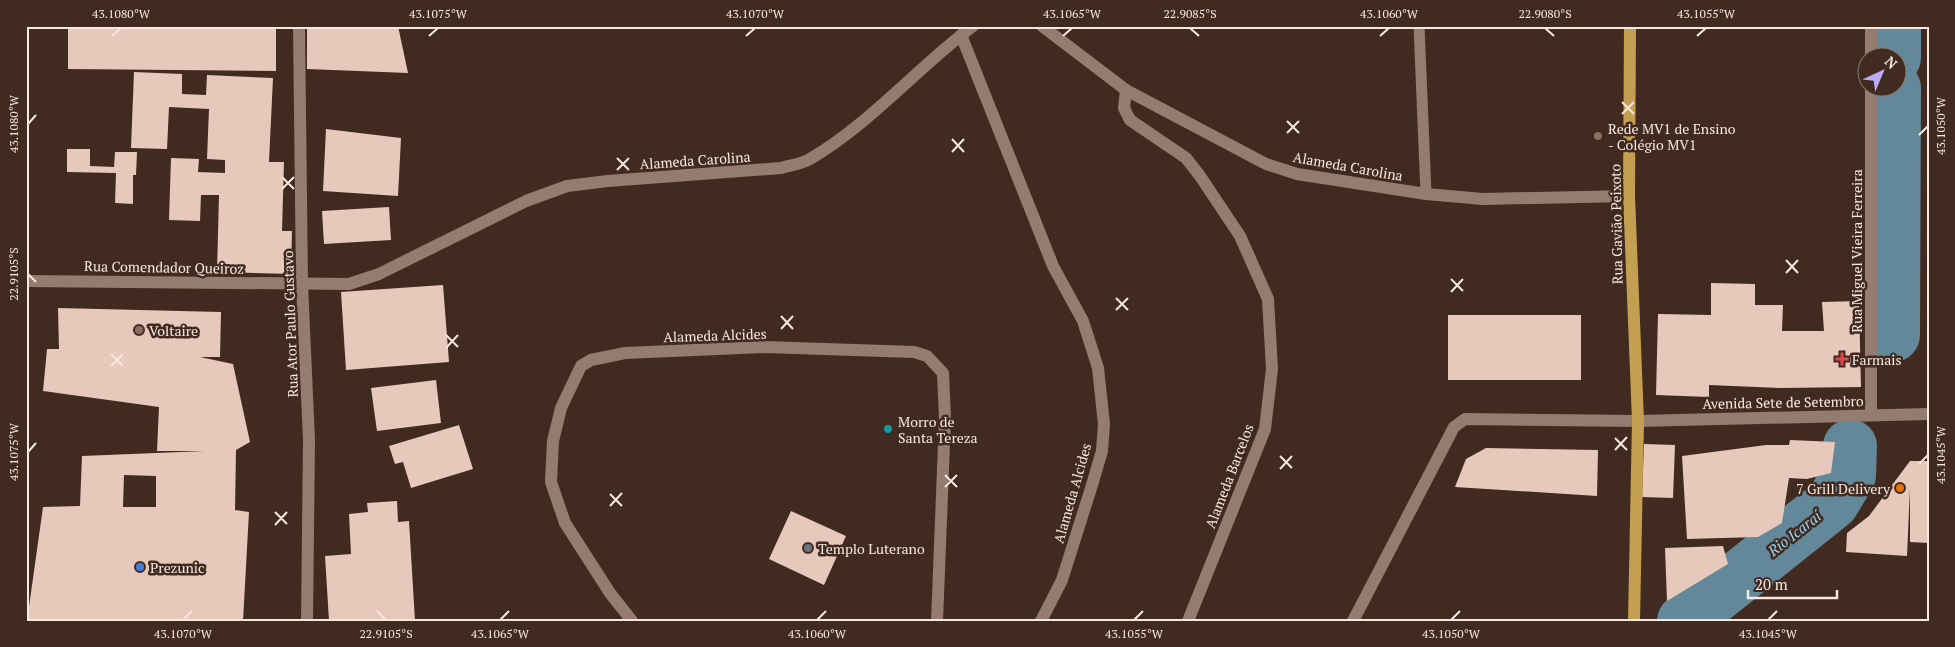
<svg xmlns="http://www.w3.org/2000/svg" width="1955" height="647" font-family="'PT Serif',serif">
<style>
.lines{fill:none;stroke-linecap:round;stroke-linejoin:round}
.river{stroke:#63889a;stroke-width:54}
.building{fill:#e6c9bb;fill-rule:evenodd}
.lane{stroke:#967c70;stroke-width:11}
.street{stroke:#967c70;stroke-width:12}
.secondary{stroke:#967c70;stroke-width:12}
.primary{stroke:#c49f52;stroke-width:12}
.ticks{fill:none;stroke:#f6e8e1;stroke-width:2}
.education-dot{fill:#8d6e63;stroke:#412b20;stroke-width:2}
.health-dot{fill:#e0444e;stroke:#412b20;stroke-width:2}
.culture-dot{fill:#0f9aa8;stroke:#412b20;stroke-width:2}
.food-dot{fill:#e8710a;stroke:#412b20;stroke-width:2}
.worship-dot{fill:#6b7280;stroke:#412b20;stroke-width:2}
.shop-dot{fill:#3f7fe0;stroke:#412b20;stroke-width:2}
.labels{text-anchor:middle;dominant-baseline:central;stroke-width:5;stroke-linejoin:round;paint-order:stroke}
.poi-label{font-size:14px;fill:#f6e8e1;stroke:#412b20;text-anchor:start}
.street-label{font-size:14px;fill:#f6e8e1;stroke:#412b20}
.water-label{font-size:15px;font-style:italic;fill:#93d3f3;stroke:#412b20}
.neatline{fill:none;stroke:#f6e8e1;stroke-width:2}
.ticks-label{font-size:12px;text-anchor:middle;fill:#f6e8e1}
</style>
<rect width="100%" height="100%" fill="#412b20"/>
<g class="lines">
<g class="river">
<path d="M1894,58V26"/>
<path d="M1893,335L1894,88"/>
<path d="M1684,621L1832,503L1849,475L1850,446"/>
</g>
</g>
<g class="building">
<path d="M68,26H276V71L68,69Z"/>
<path d="M307,26H398L408,73L307,69Z"/>
<path d="M134,72L182,74V94L206,95L207,75L273,78L269,162H284L282,231H292L291,274L217,272L219,195H201L200,221L169,220L171,158L199,159L198,172L225,173V160L207,159L209,109L169,107L167,149L131,148Z"/>
<path d="M326,129L401,138L398,196L323,191Z"/>
<path d="M67,149H90V166L114,167L115,152H137L136,175H133V204L115,203L116,173L67,172Z"/>
<path d="M389,207L391,240L324,244L322,211Z"/>
<path d="M1711,283L1755,284V305H1783L1782,331H1824L1822,302L1859,301L1861,387L1780,388L1709,385V397L1656,395L1658,314L1711,315Z"/>
<path d="M443,285L449,362L346,370L341,292Z"/>
<path d="M58,308L221,312L220,357H200L233,364L250,442L236,450L235,510L249,512L243,621H27L43,507L80,506L82,456L205,451H157L159,407L43,391L47,349H59ZM124,475L156,476V507H123Z"/>
<rect x="1448" y="315" width="133" height="65"/>
<path d="M436,380L441,423L377,431L371,388Z"/>
<path d="M459,425L473,469L411,488L403,462L395,464L389,446Z"/>
<path d="M1790,440L1835,442L1831,473L1807,479L1789,478L1782,523L1758,537L1687,539L1682,456L1766,445H1789Z"/>
<path d="M1644,444L1675,445L1673,498L1642,497Z"/>
<path d="M1486,448L1598,450L1597,496L1455,487L1466,459Z"/>
<path d="M1910,461H1929V543L1910,542V489L1907,556L1846,552L1847,533L1869,516Z"/>
<path d="M397,501L398,522L409,521L415,621H329L325,556L351,554L349,514L368,512L367,503Z"/>
<path d="M791,511L846,536L824,585L769,559Z"/>
<path d="M1723,546L1728,564L1667,601L1665,548Z"/>
</g>
<g class="lines">
<path class="lane" d="M1419,26L1426,194"/>
<g class="street">
<path d="M299,26L302,284L309,440L307,621"/>
<path d="M1042,26L1126,90L1266,164L1297,174L1426,194L1483,199L1629,196"/>
<path d="M1871,26V58"/>
<path d="M961,35L1053,266L1083,321L1098,368L1104,424L1102,451L1092,485L1062,580L1041,621"/>
<path d="M1871,88V415"/>
<path d="M1126,90L1124,108L1130,120L1186,158L1200,176L1240,236L1268,299L1272,369L1265,429L1188,621"/>
<path d="M26,281L349,284L379,274L526,201L567,186L608,181L781,168C790,165 802,164 810,159C871,123 917,68 973,26"/>
<path d="M632,621L610,593L565,523L551,482L553,441L561,408L581,366L591,360L625,353L765,347L914,352L927,356L943,373L945,419L937,621"/>
<path d="M1353,621L1454,427L1465,419L1638,421"/>
</g>
<path class="secondary" d="M1638,421L1929,414"/>
<path class="primary" d="M1630,26L1629,196L1638,421L1634,621"/>
</g>
<path class="ticks" d="M1190,28L1199,36M1545,28L1554,36M112,36L121,28M429,36L438,28M746,36L755,28M1063,36L1072,28M1380,36L1389,28M1697,36L1706,28M1622,102L1634,114M1622,114L1634,102M1287,121L1299,133M28,124L36,115M1287,133L1299,121M1919,135L1928,126M952,139L964,152M952,152L964,139M617,158L629,170M617,170L629,158M282,177L294,189M282,189L294,177M1786,260L1798,273M1786,273L1798,260M28,274L36,282M1451,279L1463,291M1451,292L1463,279M1116,298L1128,310M1116,310L1128,298M781,316L793,329M781,329L793,316M446,335L458,347M446,348L458,335M111,354L123,366M111,366L123,354M1615,438L1627,450M1615,450L1627,437M28,452L36,443M1280,456L1292,468M1919,464L1928,455M1280,469L1292,456M945,475L957,487M945,487L957,475M610,494L622,506M610,506L622,493M275,512L287,524M275,525L287,512M377,611L386,620M183,620L192,611M500,620L509,611M817,620L826,611M1134,620L1143,611M1451,620L1460,611M1768,620L1777,611"/>
<g class="education-dot">
<circle cx="1598" cy="136" r="5"/>
<circle cx="139" cy="330" r="5"/>
</g>
<path class="health-dot" d="M1839.5 351.5h5v5h5v5h-5v5h-5v-5h-5v-5h5z"/>
<circle class="culture-dot" cx="888" cy="429" r="5"/>
<circle class="food-dot" cx="1900" cy="488" r="5"/>
<circle class="worship-dot" cx="808" cy="548" r="5"/>
<circle class="shop-dot" cx="140" cy="567" r="5"/>
<g class="labels">
<g class="poi-label">
<text x="1608" y="128">Rede MV1 de Ensino<tspan x="1608" dy="16">- Colégio MV1</tspan></text>
<text x="149" y="330">Voltaire</text>
<text x="1852" y="359">Farmais</text>
<text x="898" y="421">Morro de<tspan x="898" dy="16">Santa Tereza</tspan></text>
<text x="1890" y="488" text-anchor="end">7 Grill Delivery</text>
<text x="818" y="548">Templo Luterano</text>
<text x="150" y="567">Prezunic</text>
</g>
<g class="street-label">
<text transform="translate(695 160) rotate(-4)">Alameda Carolina</text>
<text transform="translate(1348 166) rotate(10)">Alameda Carolina</text>
<text transform="translate(1616 224) rotate(-91)">Rua Gavião Peixoto</text>
<text transform="translate(1856 251) rotate(-90)">Rua Miguel Vieira Ferreira</text>
<text transform="translate(164 267) rotate(1)">Rua Comendador Queiroz</text>
<text transform="translate(290 324) rotate(-92)">Rua Ator Paulo Gustavo</text>
<text transform="translate(715 335) rotate(-2)">Alameda Alcides</text>
<text transform="translate(1783 402) rotate(-1)">Avenida Sete de Setembro</text>
<text transform="translate(1229 476) rotate(-69)">Alameda Barcelos</text>
<text transform="translate(1072 493) rotate(-74)">Alameda Alcides</text>
</g>
<g class="water-label">
<text transform="translate(1794 533) rotate(-38)">Rio Icaraí</text>
</g>
</g>
<rect width="1955" height="647" fill="none" stroke="#412b20" stroke-width="55"/>
<g transform="translate(1882 72) rotate(44)"><circle r="24" fill="#412b20" stroke="#89776d"/>
<path d="M0-4L9 19L0 12L-9 19Z" fill="#bcaaf5"/>
<text y="-8" font-size="14" font-weight="bold" text-anchor="middle" fill="#f6e8e1">N</text>
</g>
<path d="M1748 590v8h89v-8" fill="none" stroke="#f6e8e1" stroke-width="2.5"/>
<text x="1755" y="590" font-size="15" fill="#f6e8e1" stroke="#412b20" stroke-width="4" paint-order="stroke">20 m</text>
<rect x="28" y="28" width="1900" height="592" class="neatline"/>
<g class="ticks-label">
<text x="121" y="18">43.1080°W</text>
<text x="438" y="18">43.1075°W</text>
<text x="755" y="18">43.1070°W</text>
<text x="1072" y="18">43.1065°W</text>
<text x="1190" y="18">22.9085°S</text>
<text x="1389" y="18">43.1060°W</text>
<text x="1545" y="18">22.9080°S</text>
<text x="1706" y="18">43.1055°W</text>
<text transform="translate(14 124) rotate(-90)" y="4">43.1080°W</text>
<text transform="translate(1941 126) rotate(-90)" y="4">43.1050°W</text>
<text transform="translate(14 274) rotate(-90)" y="4">22.9105°S</text>
<text transform="translate(14 452) rotate(-90)" y="4">43.1075°W</text>
<text transform="translate(1941 455) rotate(-90)" y="4">43.1045°W</text>
<text x="183" y="638">43.1070°W</text>
<text x="386" y="638">22.9105°S</text>
<text x="500" y="638">43.1065°W</text>
<text x="817" y="638">43.1060°W</text>
<text x="1134" y="638">43.1055°W</text>
<text x="1451" y="638">43.1050°W</text>
<text x="1768" y="638">43.1045°W</text>
</g>
</svg>
